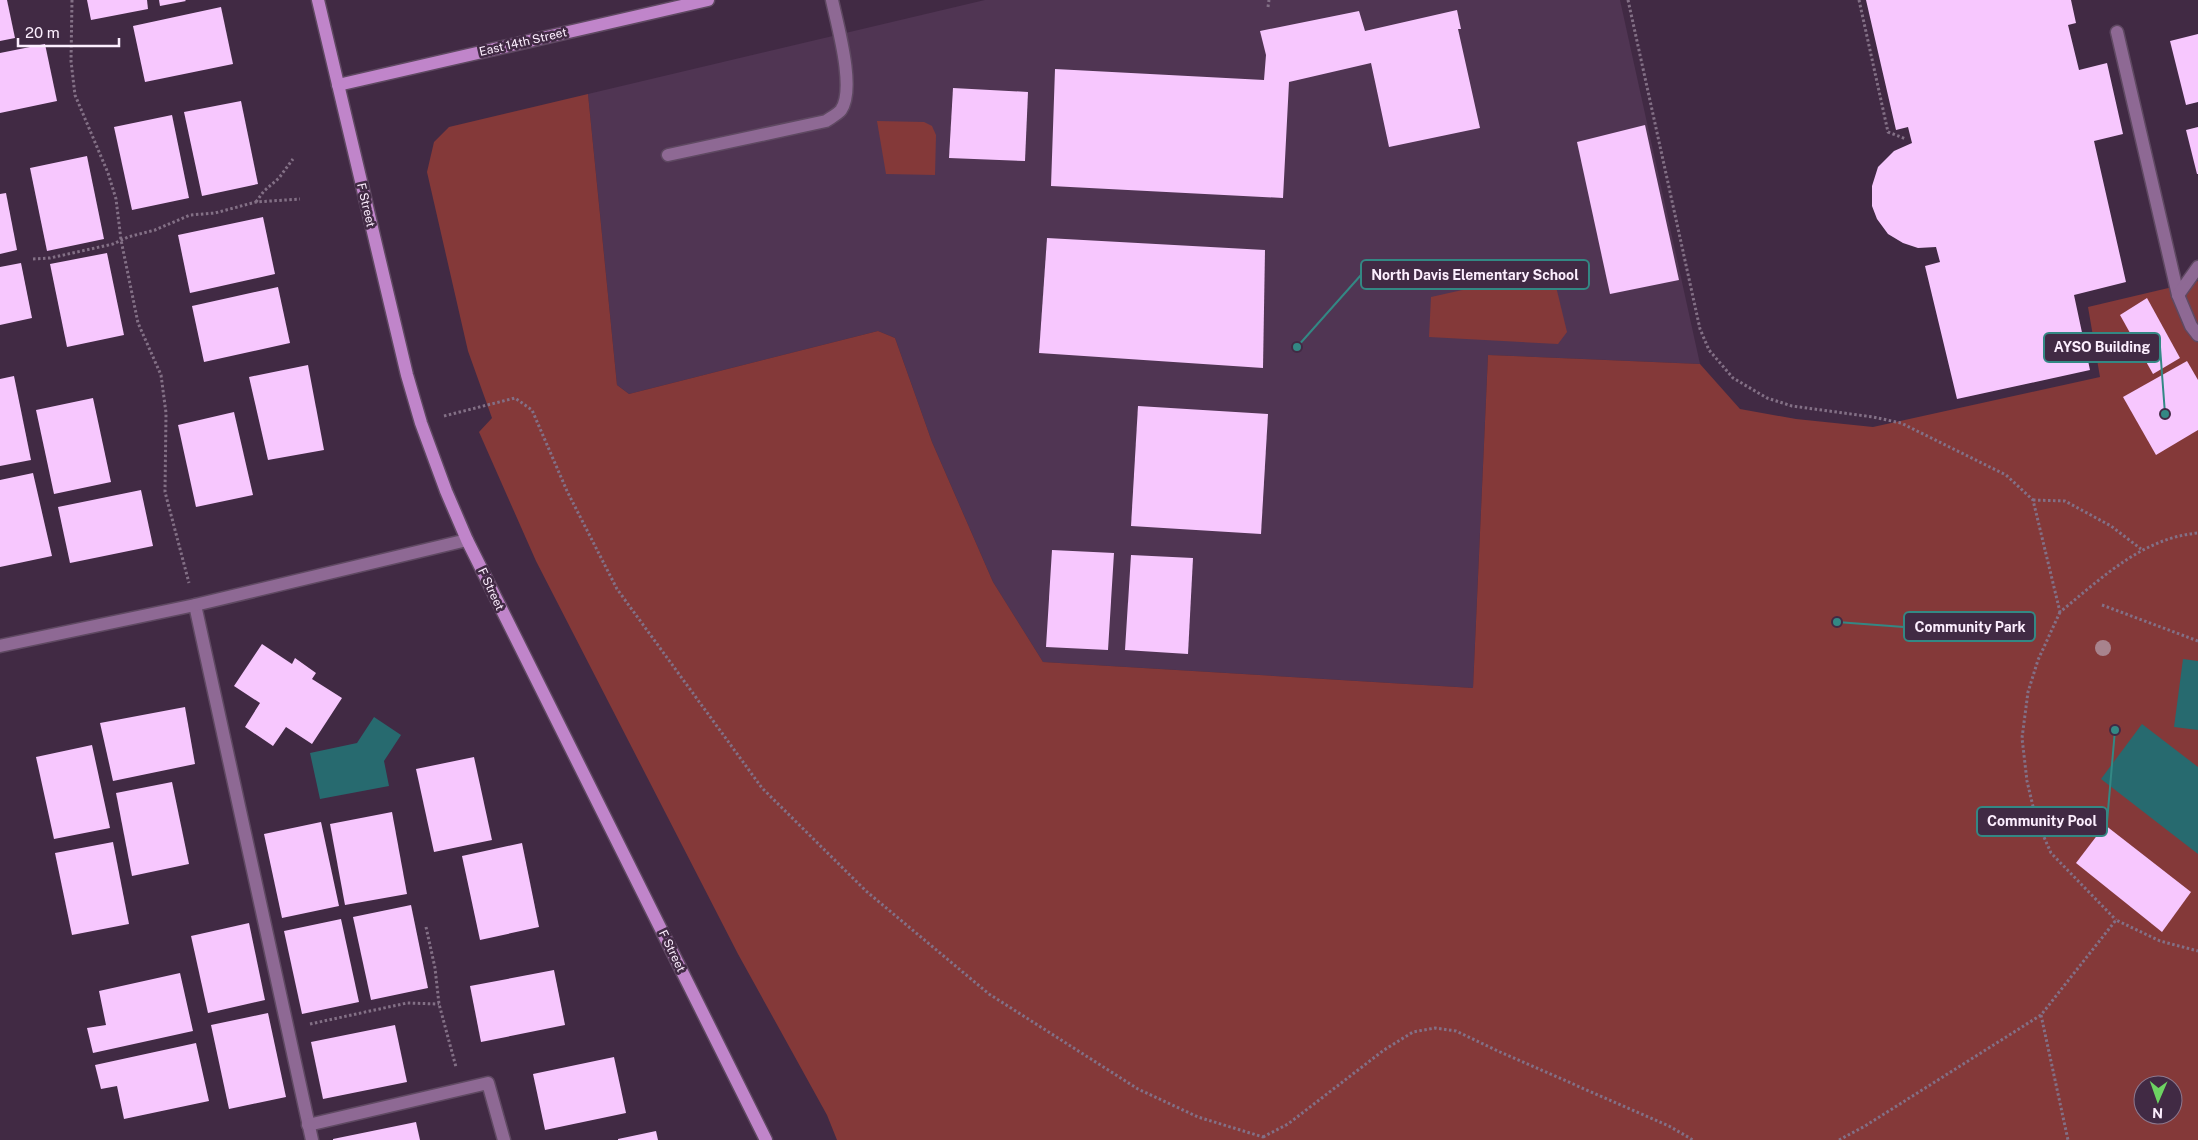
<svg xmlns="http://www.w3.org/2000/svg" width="2198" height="1140" font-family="'Public Sans',sans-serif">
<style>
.built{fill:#503553}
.green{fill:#843939;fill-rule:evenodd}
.water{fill:#276a6f}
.building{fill:#f7c7fe}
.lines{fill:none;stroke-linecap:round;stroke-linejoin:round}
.lane-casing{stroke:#5f4962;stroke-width:15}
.secondary-casing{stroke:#5f4962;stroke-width:15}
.path{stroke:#837086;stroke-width:3;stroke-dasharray:2.5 2.5;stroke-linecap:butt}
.lane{stroke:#8e6994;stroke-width:12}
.secondary{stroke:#c085ca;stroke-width:12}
.tree{fill:#a8838d}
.labels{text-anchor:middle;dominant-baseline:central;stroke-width:5;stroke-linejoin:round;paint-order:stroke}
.street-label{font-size:12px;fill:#fceefe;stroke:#412a44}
.leader{fill:none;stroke:#338884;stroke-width:2}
.callout-dot{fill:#338884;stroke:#412a44;stroke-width:2}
.callout{fill:#412a44;stroke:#338884;stroke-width:2}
.callout-label{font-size:14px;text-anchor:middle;font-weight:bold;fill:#fceefe}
</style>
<rect width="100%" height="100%" fill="#412a44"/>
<path class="built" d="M985,0H1620L1700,364L1488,355L1473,688L1043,662L993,582L932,442L895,338L878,331L629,394L617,385L588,94Z"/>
<g class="green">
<path d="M588,94L617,385L629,394L878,331L895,338L932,442L993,582L1043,662L1473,688L1488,355L1700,364L1740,409L1796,419L1873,427L2100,377L2088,307L2198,281V1140H837L827,1115L738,954L536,561L479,432L492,418L468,351L427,172L434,142L449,127ZM2143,1085H2173V1115H2143Z"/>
<path d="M877,121L924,122L932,126L936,135L935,175L886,174Z"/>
<path d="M1552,270L1567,332L1558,344L1429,337L1431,297Z"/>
</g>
<g class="water">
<path d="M2183,659L2198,661V730L2174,727Z"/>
<path d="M374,717L401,735L384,761L389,786L320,799L310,753L357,743Z"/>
<path d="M2142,724L2198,767V854L2101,779Z"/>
</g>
<g class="building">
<path d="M0,0H7L15,38L0,41Z"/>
<path d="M87,0H147L148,9L91,20Z"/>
<path d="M159,0H185L186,1L160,6Z"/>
<path d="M1866,0H2071L2076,23L2068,25L2079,70L2107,63L2123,134L2094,141L2126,282L2074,295L2090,370L1957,399L1925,266L1940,262L1936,247L1918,248L1903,243L1888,234L1877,219L1872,206V186L1878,167L1894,151L1912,143L1908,127L1896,130Z"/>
<path d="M221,7L233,64L145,82L133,26Z"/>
<path d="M1457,10L1461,29H1458L1480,128L1389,147L1371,63L1289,82L1283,198L1051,186L1055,69L1264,80L1266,55L1260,31L1359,11L1365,31Z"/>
<path d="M2198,34V102L2186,105L2170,41Z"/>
<path d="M45,44L57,101L0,113V53Z"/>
<path d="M953,88L1028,92L1025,161L949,158Z"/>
<path d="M241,101L258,184L202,196L184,112Z"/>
<path d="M172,115L189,198L132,210L114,127Z"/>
<path d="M1645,125L1679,280L1610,294L1577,142Z"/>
<path d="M2198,127V174H2197L2186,130Z"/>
<path d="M87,156L104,239L47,251L30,168Z"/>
<path d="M6,193L17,250L0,254V194Z"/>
<path d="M263,217L275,274L190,293L178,235Z"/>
<path d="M1047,238L1265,250L1263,368L1039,353Z"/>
<path d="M107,253L124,335L67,347L50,264Z"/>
<path d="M21,263L32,318L0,325V267Z"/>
<path d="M278,287L290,343L204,362L192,306Z"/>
<path d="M2147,298L2180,358L2153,374L2120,315Z"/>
<path d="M2187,361L2198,380V430L2156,455L2123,397Z"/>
<path d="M308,365L324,450L268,460L249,377Z"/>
<path d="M14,376L31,460L0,466V379Z"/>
<path d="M93,398L111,482L54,494L36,410Z"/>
<path d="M1138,406L1268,414L1261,534L1131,526Z"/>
<path d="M234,412L253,495L196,507L178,425Z"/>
<path d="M33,473L52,556L0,567V480Z"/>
<path d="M141,490L153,546L70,563L58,507Z"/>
<path d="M1052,550L1114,553L1108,650L1046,647Z"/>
<path d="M1131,555L1193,558L1188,654L1125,650Z"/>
<path d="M262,644L292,664L295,658L316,673L312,679L342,698L312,744L286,727L273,746L245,727L260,703L234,686Z"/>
<path d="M185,707L195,764L113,781L100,723Z"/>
<path d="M92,745L110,828L54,839L36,757Z"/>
<path d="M474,757L492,840L434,852L416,769Z"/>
<path d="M172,782L189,864L132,876L116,793Z"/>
<path d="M392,812L407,894L345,905L330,824Z"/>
<path d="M321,822L339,906L282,918L264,834Z"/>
<path d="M2105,825L2191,892L2162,932L2076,863Z"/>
<path d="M113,842L129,924L72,935L55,853Z"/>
<path d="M522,843L539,927L480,940L462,856Z"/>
<path d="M411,905L428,988L371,1000L353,917Z"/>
<path d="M341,919L359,1002L302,1014L284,931Z"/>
<path d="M249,923L265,1000L208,1013L191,936Z"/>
<path d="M554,970L565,1025L481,1042L470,986Z"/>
<path d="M180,973L193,1031L93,1053L87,1028L106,1025L99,991Z"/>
<path d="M268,1013L286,1097L229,1109L211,1025Z"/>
<path d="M395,1025L407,1082L323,1099L311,1042Z"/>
<path d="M196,1043L209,1101L124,1119L117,1086L101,1089L95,1065Z"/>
<path d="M614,1057L626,1113L545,1130L533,1074Z"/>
<path d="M416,1122L420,1140H333V1139Z"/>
<path d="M656,1131L658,1140H618V1139Z"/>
</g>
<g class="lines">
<defs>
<g id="lane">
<path d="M2117,32L2178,295L2191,326L2198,335"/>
<path d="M668,155L826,121C830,118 838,114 841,110C856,89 837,24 832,0"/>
<path d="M2178,295L2198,267"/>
<path d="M195,605L312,1140"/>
<path d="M0,646L195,605L467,540"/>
<path d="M308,1125L488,1083L504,1140"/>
</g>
<g id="secondary">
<path d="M318,0L407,375L421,423L446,491L467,540L766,1140"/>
<path d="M338,85L708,0"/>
</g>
</defs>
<use href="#lane" class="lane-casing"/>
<use href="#secondary" class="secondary-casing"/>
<g class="path">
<path d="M72,0L71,61L75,95L108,173L116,199L121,240L138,323L161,375L166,413L165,492L189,583"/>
<path d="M1628,0L1700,329L1709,350L1733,378L1767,398L1792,406L1873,417L1901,423L2006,475L2033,500L2060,612C2102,578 2142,538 2198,533"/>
<path d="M1859,0L1888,132L1906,139"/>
<path d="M1268,7L1269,0"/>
<path d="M256,202L264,191L279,178L293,159"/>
<path d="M33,259L50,258L113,244L128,237L155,230L190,215L215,213L256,202L300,199"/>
<path d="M444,416L515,398L532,410L567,491L617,589L762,788L866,891L989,994L1138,1089L1198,1117L1263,1137V1140"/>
<path d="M2033,500L2065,501L2111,526L2141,549"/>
<path d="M2102,605L2198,641"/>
<path d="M2060,612L2038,660L2028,692L2022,738L2027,781L2036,819L2051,853L2116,920"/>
<path d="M426,927L435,968L439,1004L456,1067"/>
<path d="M2041,1015L2068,1140"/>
<path d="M310,1024L407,1003L439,1004"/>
<path d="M1263,1137L1288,1124L1384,1050L1413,1032L1435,1028L1456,1031L1500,1052L1669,1126L1693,1140"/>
<path d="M1839,1140L1865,1126L2041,1015L2116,920L2160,941L2198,951"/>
</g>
<use href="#lane" class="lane"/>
<use href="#secondary" class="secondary"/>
</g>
<circle class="tree" cx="2103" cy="648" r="8"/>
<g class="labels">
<g class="street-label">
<text transform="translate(523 42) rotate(-13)">East 14th Street</text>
<text transform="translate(366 205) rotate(77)">F Street</text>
<text transform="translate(491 589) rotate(65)">F Street</text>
<text transform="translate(672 951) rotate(64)">F Street</text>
</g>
</g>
<path class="leader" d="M1297 347L1361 275M2165 414L2160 347M1837 622L1904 627M2115 730L2107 822"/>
<g class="callout-dot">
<circle cx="1297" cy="347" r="5"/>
<circle cx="2165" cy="414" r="5"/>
<circle cx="1837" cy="622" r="5"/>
<circle cx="2115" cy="730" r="5"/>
</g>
<g class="callout">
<rect x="1361" y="260" width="228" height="29" rx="5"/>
<rect x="2044" y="333" width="116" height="29" rx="5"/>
<rect x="1904" y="612" width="131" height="29" rx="5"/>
<rect x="1977" y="807" width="130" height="29" rx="5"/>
</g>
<g class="callout-label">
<text x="1475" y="280">North Davis Elementary School</text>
<text x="2102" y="352">AYSO Building</text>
<text x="1970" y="632">Community Park</text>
<text x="2042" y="826">Community Pool</text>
</g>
<g transform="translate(2158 1100) rotate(182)"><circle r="24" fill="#412a44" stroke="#8c788e"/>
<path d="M0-4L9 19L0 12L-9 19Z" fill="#6dd362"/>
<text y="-8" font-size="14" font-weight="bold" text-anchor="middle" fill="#fceefe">N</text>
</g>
<path d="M18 38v8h101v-8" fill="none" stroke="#fceefe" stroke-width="2.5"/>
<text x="25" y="38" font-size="15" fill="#fceefe" stroke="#412a44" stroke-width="4" paint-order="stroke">20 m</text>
</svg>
